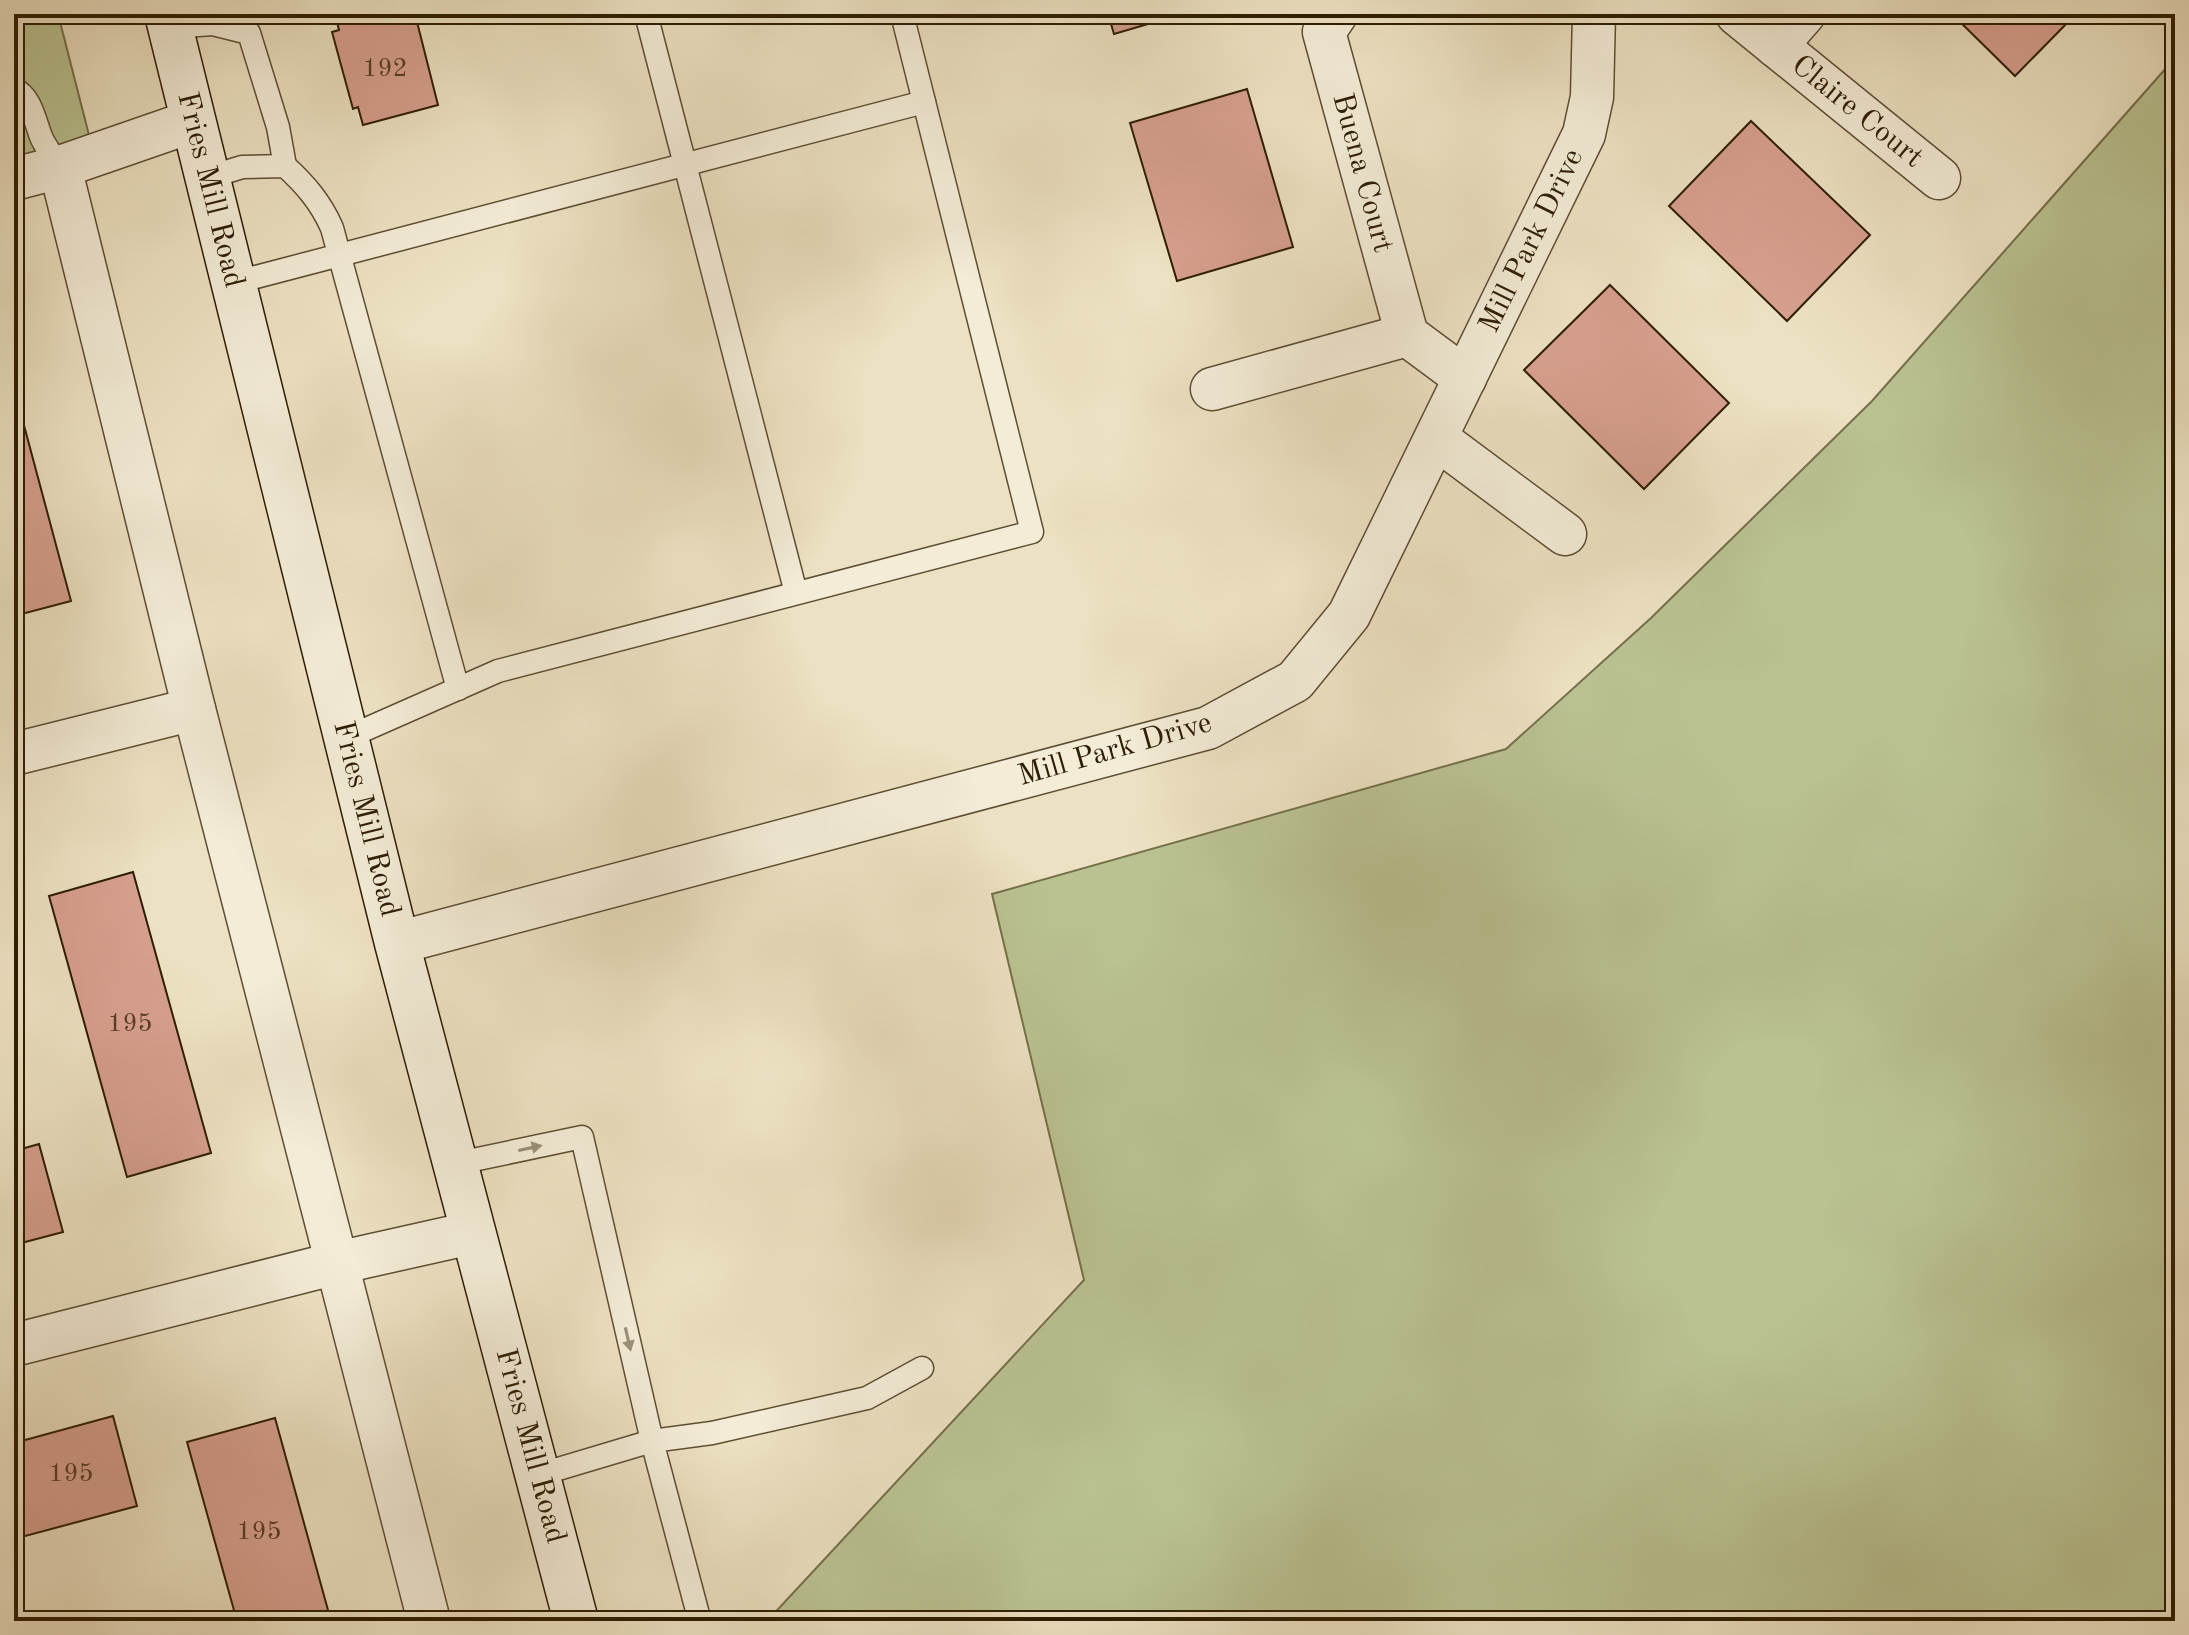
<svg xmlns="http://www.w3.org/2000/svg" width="2189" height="1635" font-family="'Old Standard TT',serif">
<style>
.green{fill:#bac292;stroke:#74704a;stroke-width:2}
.building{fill:#d69f8e;stroke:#2e1d03;stroke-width:2}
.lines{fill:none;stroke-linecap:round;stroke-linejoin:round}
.service-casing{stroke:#5e4e33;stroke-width:25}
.minor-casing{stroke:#5e4e33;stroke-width:45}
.secondary-casing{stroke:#2e1d03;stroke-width:47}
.service{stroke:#f3ecd7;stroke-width:22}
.minor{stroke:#f3ecd7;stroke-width:42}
.secondary{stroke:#f3ecd7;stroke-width:44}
.oneway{fill:#9a8f78}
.labels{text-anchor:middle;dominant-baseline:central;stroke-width:6;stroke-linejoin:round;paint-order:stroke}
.number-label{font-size:26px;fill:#583e26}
.street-label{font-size:30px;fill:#2e1d03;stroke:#f3ecd7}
</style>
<rect width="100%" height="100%" fill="#ece1c2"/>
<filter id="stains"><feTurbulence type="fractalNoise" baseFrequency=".0025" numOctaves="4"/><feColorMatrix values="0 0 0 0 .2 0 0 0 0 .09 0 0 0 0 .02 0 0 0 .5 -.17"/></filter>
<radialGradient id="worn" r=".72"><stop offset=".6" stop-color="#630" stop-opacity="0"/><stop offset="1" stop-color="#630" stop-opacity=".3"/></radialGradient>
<g class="green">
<path d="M14,14H58L90,139L14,158Z"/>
<path d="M2175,58V1621H767L1084,1280L992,894L1506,749L1651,618L1872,401Z"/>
</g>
<g class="building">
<path d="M335,14H415L438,105L363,125L358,107L353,109L332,32L339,30Z"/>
<path d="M1108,14H1182L1114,34Z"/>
<path d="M1952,14H2076L2015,76Z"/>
<path d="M1247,89L1293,247L1177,281L1130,123Z"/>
<path d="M1751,121L1870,235L1787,321L1669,206Z"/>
<path d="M1610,285L1729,403L1644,489L1524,370Z"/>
<path d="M14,388L71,601L14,616Z"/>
<path d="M133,872L211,1153L127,1177L49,896Z"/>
<path d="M39,1144L63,1232L14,1245V1151Z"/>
<path d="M113,1416L137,1506L14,1539V1443Z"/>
<path d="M275,1418L331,1621H237L187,1442Z"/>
</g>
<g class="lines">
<defs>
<g id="service">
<path d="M646,14L796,593"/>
<path d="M170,27L213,24L249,33L278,127L285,166"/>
<path d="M14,89C32,97 35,123 42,139C47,149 54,158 60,167"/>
<path d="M207,178L242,167L285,166C306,185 321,203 332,228L458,689"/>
<path d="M233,283L924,102"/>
<path d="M346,738L498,671L1032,532L902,14"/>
<path d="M454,1164L582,1137L652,1441L538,1475"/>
<path d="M699,1618L652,1441L712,1433L867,1398L922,1368"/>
</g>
<g id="minor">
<path d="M1336,14L1324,32L1407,335L1465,378"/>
<path d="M1737,14L1939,178"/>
<path d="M1776,46L1804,14"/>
<path d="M60,167L194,709L429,1621"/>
<path d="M14,179L60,167L193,121"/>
<path d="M1212,389L1407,335"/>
<path d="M1436,438L1565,534"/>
<path d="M14,754L194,709"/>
<path d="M397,943L1208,728L1295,681L1349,615L1584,134L1592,97L1594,14"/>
<path d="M14,1345L337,1263L471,1233"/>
</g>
<path id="secondary" d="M167,14L397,943L576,1621"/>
</defs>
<use href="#service" class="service-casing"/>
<use href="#minor" class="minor-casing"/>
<use href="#secondary" class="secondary-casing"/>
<use href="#service" class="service"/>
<use href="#minor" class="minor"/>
<use href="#secondary" class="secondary"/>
</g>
<defs><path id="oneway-solid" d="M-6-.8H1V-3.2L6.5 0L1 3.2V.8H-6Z" transform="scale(2)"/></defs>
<g class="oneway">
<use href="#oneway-solid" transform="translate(530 1148) rotate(-12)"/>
<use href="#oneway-solid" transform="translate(628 1339) rotate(77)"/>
</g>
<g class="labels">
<g class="number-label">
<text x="385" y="69">192</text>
<text x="130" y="1024">195</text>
<text x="71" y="1474">195</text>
<text x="259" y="1532">195</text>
</g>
<g class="street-label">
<text transform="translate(1857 112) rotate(39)">Claire Court</text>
<text transform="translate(1362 173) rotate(75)">Buena Court</text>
<text transform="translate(210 190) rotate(76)">Fries Mill Road</text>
<text transform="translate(1532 241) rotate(-64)">Mill Park Drive</text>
<text transform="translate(1115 750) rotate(-16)">Mill Park Drive</text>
<text transform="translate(366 819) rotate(76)">Fries Mill Road</text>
<text transform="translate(530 1446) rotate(75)">Fries Mill Road</text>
</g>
</g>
<rect width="2189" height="1635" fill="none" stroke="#ece1c2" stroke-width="48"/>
<rect x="16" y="16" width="2157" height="1603" fill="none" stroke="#2e1d03" stroke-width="4"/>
<rect x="24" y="24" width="2141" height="1587" fill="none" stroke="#2e1d03" stroke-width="2"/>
<rect width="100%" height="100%" filter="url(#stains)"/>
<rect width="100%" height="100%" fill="url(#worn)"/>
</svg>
